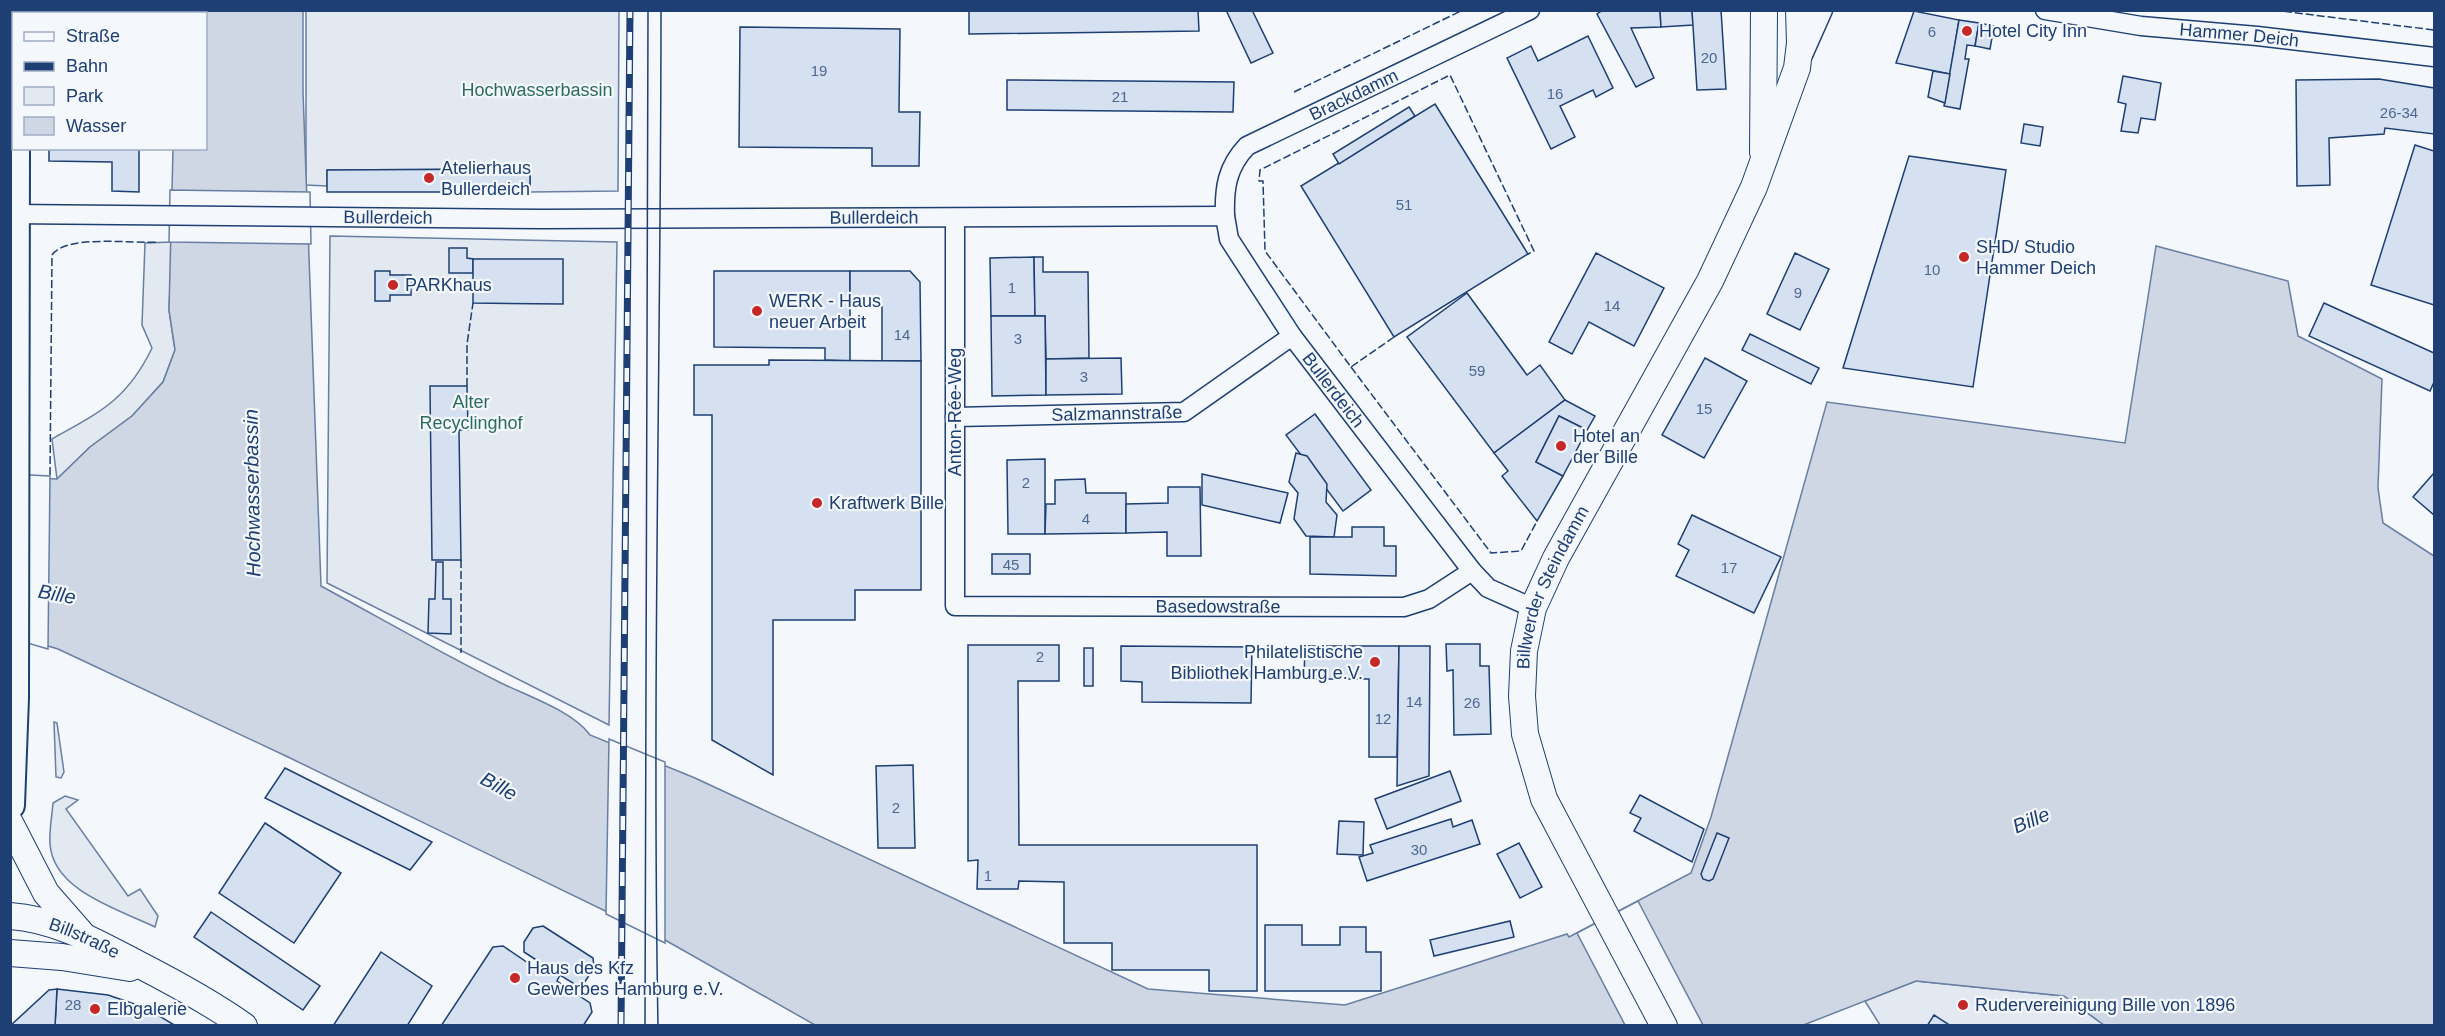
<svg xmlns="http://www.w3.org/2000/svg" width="2445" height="1036" font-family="Arial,sans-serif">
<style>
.green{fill:#e3e9f0;stroke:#687fa3;stroke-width:1.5}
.water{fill:#cfd7e4;stroke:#687fa3;stroke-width:1.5}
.pier{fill:#f4f7fb;stroke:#687fa3;stroke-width:1.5}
.building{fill:#d5e0f0;stroke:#1d3f73;stroke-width:1.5}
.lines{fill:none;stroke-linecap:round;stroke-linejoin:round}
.minor-casing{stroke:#1d3f73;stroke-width:21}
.secondary-casing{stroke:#1d3f73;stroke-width:28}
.primary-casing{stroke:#1d3f73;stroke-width:32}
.minor{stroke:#f4f7fb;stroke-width:18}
.secondary{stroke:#f4f7fb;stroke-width:26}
.primary{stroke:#f4f7fb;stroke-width:28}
.tram{stroke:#1d3f73;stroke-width:1.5}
.rail-casing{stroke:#1d3f73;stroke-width:7}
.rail{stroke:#f4f7fb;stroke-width:4.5;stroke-dasharray:14;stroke-linecap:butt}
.fence{stroke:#1d3f73;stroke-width:1.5;stroke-dasharray:8 3;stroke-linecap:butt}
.poi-dot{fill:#c62828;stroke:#f4f7fb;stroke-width:2}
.labels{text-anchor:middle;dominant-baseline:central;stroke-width:4.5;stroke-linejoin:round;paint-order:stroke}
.number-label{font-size:15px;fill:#4b6792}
.poi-label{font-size:18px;fill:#1d3f73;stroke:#f4f7fb;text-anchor:start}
.street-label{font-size:18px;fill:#1d3f73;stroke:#f4f7fb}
.park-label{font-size:18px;fill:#2c6c60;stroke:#f4f7fb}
.water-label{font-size:20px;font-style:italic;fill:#1d3f73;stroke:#f4f7fb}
</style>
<rect width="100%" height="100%" fill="#f4f7fb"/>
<g class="green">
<path d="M306,11H619L618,191L530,192V169L327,170V186L306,185Z"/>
<path d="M330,236L617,242L609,725L327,583Z"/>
<path d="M172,242L169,310L175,350L163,382L132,416L90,447L57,479L52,439C100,412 127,400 152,348L142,325L145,243Z"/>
<path d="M54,722L57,723L64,772L61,778L56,777Z"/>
<path d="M65,796L78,800L66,809L128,896L140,889L158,916L155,927C120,910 53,891 50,844C49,831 52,816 53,803Z"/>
<path d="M1916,981L2064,996L2104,1025H1880L1865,1001Z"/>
</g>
<path class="water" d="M173,11H303V92L321,586C380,618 439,652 499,682C525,695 573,711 590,735L695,778L1148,989L1345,1005L1567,934L1569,937L1691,873L1711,817L1827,402L2125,443L2156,246L2288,281L2298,336L2382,379L2378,488L2383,523L2434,556V1025H2104L2064,996L1916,981L1801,1026L815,1025L665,940L288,757L58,649L11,635V477L57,479L90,447L132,416L163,382L175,350L169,310L173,149L206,148V14L173,13Z"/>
<g class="pier">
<path d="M170,190L310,192L311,244L169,242Z"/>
<path d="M10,474L50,476L48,649L10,638Z"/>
<path d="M609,739L665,762V943L606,914Z"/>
<path d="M1638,901L1703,1025H1625L1577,933Z"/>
</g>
<g class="building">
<path d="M969,10H1198L1199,31L969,34Z"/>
<path d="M1226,10H1252L1273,53L1251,63Z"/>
<path d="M1603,10H1660L1661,27L1631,28L1654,78L1636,87L1597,14Z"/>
<path d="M1660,10H1692L1693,25L1661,27Z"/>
<path d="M1692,10H1721L1726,89L1697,90Z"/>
<path d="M1914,11L1959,20L1950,74L1896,63Z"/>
<path d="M1959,20L1979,23L1975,46L1967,45L1965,59H1969L1960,109L1944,106Z"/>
<path d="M1979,23L1994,26L1990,49L1975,46Z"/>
<path d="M740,27L900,29L899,112H920L919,166H872V148L739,147Z"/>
<path d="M1588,36L1613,88L1596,97L1593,90L1560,106L1575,137L1551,149L1507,58L1531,46L1538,61Z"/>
<path d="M1933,71L1950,74L1945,103L1928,97Z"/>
<path d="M2123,76L2161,83L2155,120L2141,118L2138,133L2121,131L2126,104L2118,102Z"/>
<path d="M2379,79L2434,88V134L2385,128L2384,134L2329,138L2330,185L2297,186L2296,80Z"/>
<path d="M1007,80L1234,82L1233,112L1007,110Z"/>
<path d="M1435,104L1528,254L1394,337L1301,186Z"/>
<path d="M1409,107L1415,116L1339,164L1333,154Z"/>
<path d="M2024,124L2043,127L2040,146L2021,143Z"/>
<path d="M2415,145L2434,151V305L2371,285Z"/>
<path d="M49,148H139V192L112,191V162L49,161Z"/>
<path d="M1909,156L2006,170L1973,387L1843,368Z"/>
<path d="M530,169V192H327V170Z"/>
<path d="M449,248H467V258L473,259V273H449Z"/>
<path d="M1596,253L1664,288L1634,346L1589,322L1572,354L1549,342Z"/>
<path d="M1795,253L1829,269L1800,330L1767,314Z"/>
<path d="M1034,257L1035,316H991L990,258Z"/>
<path d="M1034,257H1043V272H1088L1089,358L1046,359L1045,316H1035Z"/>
<path d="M473,259H563V304L473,303Z"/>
<path d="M375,271H390V275H411V295H390V301H375Z"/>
<path d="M714,271H850V361L825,360V348L714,347Z"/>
<path d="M850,271H910L920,282L921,361H882V307H850Z"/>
<path d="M1467,293L1527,375L1540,365L1565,400L1494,453L1407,337Z"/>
<path d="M2324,303L2434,353V382L2430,391L2309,336Z"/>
<path d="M991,316H1045L1046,395L992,396Z"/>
<path d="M1750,334L1819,368L1811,384L1742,350Z"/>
<path d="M1121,358L1122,394L1046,395V359Z"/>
<path d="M1705,358L1747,381L1704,458L1662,435Z"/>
<path d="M769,360L921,361V590H855V620H773V775L712,740V415H694V365H769Z"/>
<path d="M430,386H467L468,430H459L461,560H432Z"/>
<path d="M1565,400L1595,416L1587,430L1559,416L1536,462L1563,476L1537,521L1502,476L1508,471L1494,453Z"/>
<path d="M1315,414L1371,490L1343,511L1286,435Z"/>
<path d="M1559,416L1587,430L1563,476L1536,462Z"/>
<path d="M1296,453L1307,456L1327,484L1326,502L1337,515L1334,537L1306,536L1294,519L1298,493L1289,482Z"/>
<path d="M1045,459V534H1008L1007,460Z"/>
<path d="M2434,473V515L2413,497Z"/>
<path d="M1202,474L1288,493L1280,523L1202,505Z"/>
<path d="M1085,479L1086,493H1126V533L1045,534L1046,504H1055V480Z"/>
<path d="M1168,487H1200L1201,556H1167V532L1126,533V504L1168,503Z"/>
<path d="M1692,515L1781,557L1754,613L1676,576L1689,550L1678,544Z"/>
<path d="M1352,527H1384V546H1396V576L1310,574V537H1352Z"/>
<rect x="992" y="554" width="38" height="20"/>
<path d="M436,562H443V599H451V634L428,633L429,599H435Z"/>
<path d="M1446,644H1480V666H1489L1491,734L1454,735L1453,670L1447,671Z"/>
<path d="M968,645H1059V681H1018L1019,845H1257V991H1209V970H1112V943H1064V882L1019,881L1018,889H977L978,860L968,861Z"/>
<path d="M1121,646L1252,647L1251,703L1142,702V682L1121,681Z"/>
<path d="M1305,646H1399L1397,757H1369V679H1304Z"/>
<path d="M1399,646H1430L1429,776L1397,786Z"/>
<rect x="1084" y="648" width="9" height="38"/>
<path d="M913,765L915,848H878L876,766Z"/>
<path d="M285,768L432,842L410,870L265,798Z"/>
<path d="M1450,771L1461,801L1387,829L1375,799Z"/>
<path d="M1640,795L1704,829L1692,862L1634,831L1641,818L1630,813Z"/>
<path d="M1451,819L1453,827L1472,820L1480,844L1367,881L1359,857L1373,853L1370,845Z"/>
<path d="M1339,821L1364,822L1363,855L1337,854Z"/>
<path d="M265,823L341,873L294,943L219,893Z"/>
<path d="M1717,833L1729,838L1713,879L1709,881L1703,879L1701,874Z"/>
<path d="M1519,843L1542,887L1520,898L1497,854Z"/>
<path d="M211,912L320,986L303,1010L194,937Z"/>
<path d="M1510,921L1514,937L1434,956L1430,940Z"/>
<path d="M1265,925H1302V945H1340V927H1366V952H1381V991H1265Z"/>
<path d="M543,926L593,958L594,968L584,983L576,985L560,975L557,981L590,1003L592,1012L583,1026H441L493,947L503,946L534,967L538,961L524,952V942L533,928Z"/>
<path d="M381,952L432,986L407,1026H333Z"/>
<path d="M57,989L108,995L146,1008L176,1026H55Z"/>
<path d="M57,989L55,1026H10L49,990Z"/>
<path d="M1934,1015L1951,1026H1927Z"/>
</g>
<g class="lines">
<defs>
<g id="minor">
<path id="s1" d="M2045,10L2141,26L2257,36L2434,57"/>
<path d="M1803,55L1823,10"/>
<path id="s2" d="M10,214L543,219L1225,216L1229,239L1292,336L1472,571L1488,588L1533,608"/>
<path id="s3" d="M1225,216C1224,188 1227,167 1247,146L1530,10"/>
<path id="s4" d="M955,218V606L1404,607L1429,599L1472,571"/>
<path id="s5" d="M955,417L1184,412L1292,336"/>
</g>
<g id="secondary">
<path d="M1763,152L1764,10"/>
<path d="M10,823L46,893L81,933"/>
<path id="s6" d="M10,916C56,919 96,942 136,963C173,982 210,1002 244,1026"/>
<path d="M10,953L62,957L130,968"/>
<path id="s7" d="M1664,1026L1544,799L1525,734L1522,696L1524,651L1533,608L1556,558L1710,281L1754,187L1797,68L1800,43L1799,10"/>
</g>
<g id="primary">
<path d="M15,14V10"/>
<path d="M10,805L14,698L15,148"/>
</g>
</defs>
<use href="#minor" class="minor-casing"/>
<use href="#secondary" class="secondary-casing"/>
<use href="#primary" class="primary-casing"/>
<use href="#minor" class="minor"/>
<use href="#secondary" class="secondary"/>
<use href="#primary" class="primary"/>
<g class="tram">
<path d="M645,1026L648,10"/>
<path d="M658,1026C652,687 661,349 661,10"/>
</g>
<defs>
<path id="rail" d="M621,1026L630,10"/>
</defs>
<use href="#rail" class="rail-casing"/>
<use href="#rail" class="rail"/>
<g class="fence">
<path d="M2273,10L2434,30"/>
<path d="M1294,92L1463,10"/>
<path d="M1394,337L1351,367L1265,251L1263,181H1259L1260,170L1450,75L1534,251L1528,254"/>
<path d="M1351,367L1491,553L1521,551L1537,521"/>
<path d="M467,386V344L473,303"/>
<path d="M50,475L52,255C66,234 133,244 158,242"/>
<path d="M461,560V653"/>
</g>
</g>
<g class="poi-dot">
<circle cx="1967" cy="31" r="6"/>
<circle cx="429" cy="178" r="6"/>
<circle cx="1964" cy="257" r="6"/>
<circle cx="393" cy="285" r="6"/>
<circle cx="757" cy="311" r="6"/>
<circle cx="1561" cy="446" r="6"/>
<circle cx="817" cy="503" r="6"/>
<circle cx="1375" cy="662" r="6"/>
<circle cx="515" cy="978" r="6"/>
<circle cx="1963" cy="1005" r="6"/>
<circle cx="95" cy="1009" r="6"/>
</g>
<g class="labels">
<g class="number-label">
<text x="1932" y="31">6</text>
<text x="1709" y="57">20</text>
<text x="819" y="70">19</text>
<text x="1555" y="93">16</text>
<text x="1120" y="96">21</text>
<text x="2399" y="112">26-34</text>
<text x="1404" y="204">51</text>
<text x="1932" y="269">10</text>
<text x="1012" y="287">1</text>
<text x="1798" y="292">9</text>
<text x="1612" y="305">14</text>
<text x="902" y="334">14</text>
<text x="1018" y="338">3</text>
<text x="1477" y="370">59</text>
<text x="1084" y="376">3</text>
<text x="1704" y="408">15</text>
<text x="1026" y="482">2</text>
<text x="1086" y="518">4</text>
<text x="1011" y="564">45</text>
<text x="1729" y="567">17</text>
<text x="1040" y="656">2</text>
<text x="1414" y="701">14</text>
<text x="1472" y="702">26</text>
<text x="1383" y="718">12</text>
<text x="896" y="807">2</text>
<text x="1419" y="849">30</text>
<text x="988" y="875">1</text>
<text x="73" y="1004">28</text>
</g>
<g class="poi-label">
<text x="1979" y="31">Hotel City Inn</text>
<text x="441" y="168">Atelierhaus<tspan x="441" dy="21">Bullerdeich</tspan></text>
<text x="1976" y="247">SHD/ Studio<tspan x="1976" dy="21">Hammer Deich</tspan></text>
<text x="405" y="285">PARKhaus</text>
<text x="769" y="301">WERK - Haus<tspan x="769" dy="21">neuer Arbeit</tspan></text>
<text x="1573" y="436">Hotel an<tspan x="1573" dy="21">der Bille</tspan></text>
<text x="829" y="503">Kraftwerk Bille</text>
<text x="1363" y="652" text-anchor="end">Philatelistische<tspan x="1363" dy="21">Bibliothek Hamburg e.V.</tspan></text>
<text x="527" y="968">Haus des Kfz<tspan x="527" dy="21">Gewerbes Hamburg e.V.</tspan></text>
<text x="1975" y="1005">Rudervereinigung Bille von 1896</text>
<text x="107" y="1009">Elbgalerie</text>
</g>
<g class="street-label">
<text stroke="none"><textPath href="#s1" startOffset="196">Hammer Deich</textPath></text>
<text stroke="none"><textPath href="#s3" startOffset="194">Brackdamm</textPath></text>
<text stroke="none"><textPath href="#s2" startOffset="378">Bullerdeich</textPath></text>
<text stroke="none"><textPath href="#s2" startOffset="864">Bullerdeich</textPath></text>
<text stroke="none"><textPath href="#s2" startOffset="1422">Bullerdeich</textPath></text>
<text stroke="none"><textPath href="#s5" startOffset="162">Salzmannstraße</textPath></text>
<text transform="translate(955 412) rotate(-90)">Anton-Rée-Weg</text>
<text stroke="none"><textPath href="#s7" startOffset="477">Billwerder Steindamm</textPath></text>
<text stroke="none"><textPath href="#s4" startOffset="651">Basedowstraße</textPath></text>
<text stroke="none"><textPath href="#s6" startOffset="78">Billstraße</textPath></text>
</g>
<g class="park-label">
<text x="537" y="90">Hochwasserbassin</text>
<text x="471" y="402">Alter<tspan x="471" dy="21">Recyclinghof</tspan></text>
</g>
<g class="water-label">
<text transform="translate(252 493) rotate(-91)">Hochwasserbassin</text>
<text transform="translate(57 594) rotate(10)">Bille</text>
<text transform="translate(499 786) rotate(29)">Bille</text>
<text transform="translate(2031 820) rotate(-23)">Bille</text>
</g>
</g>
<rect width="2445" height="1036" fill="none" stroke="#1d3f73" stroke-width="24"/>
<rect x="12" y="12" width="195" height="138" fill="#f4f7fb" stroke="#9eadc5" stroke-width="1.5"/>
<rect x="24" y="32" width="30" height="9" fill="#f4f7fb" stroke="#9eadc5" stroke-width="1.5"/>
<text x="66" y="42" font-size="18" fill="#1d3f73">Straße</text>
<rect x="24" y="62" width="30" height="9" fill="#1d3f73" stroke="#9eadc5" stroke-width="1.5"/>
<text x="66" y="72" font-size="18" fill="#1d3f73">Bahn</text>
<rect x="24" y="87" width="30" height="18" fill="#e3e9f0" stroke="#9eadc5" stroke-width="1.5"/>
<text x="66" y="102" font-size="18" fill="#1d3f73">Park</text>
<rect x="24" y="117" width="30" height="18" fill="#cfd7e4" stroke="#9eadc5" stroke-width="1.5"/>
<text x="66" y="132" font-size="18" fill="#1d3f73">Wasser</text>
</svg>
